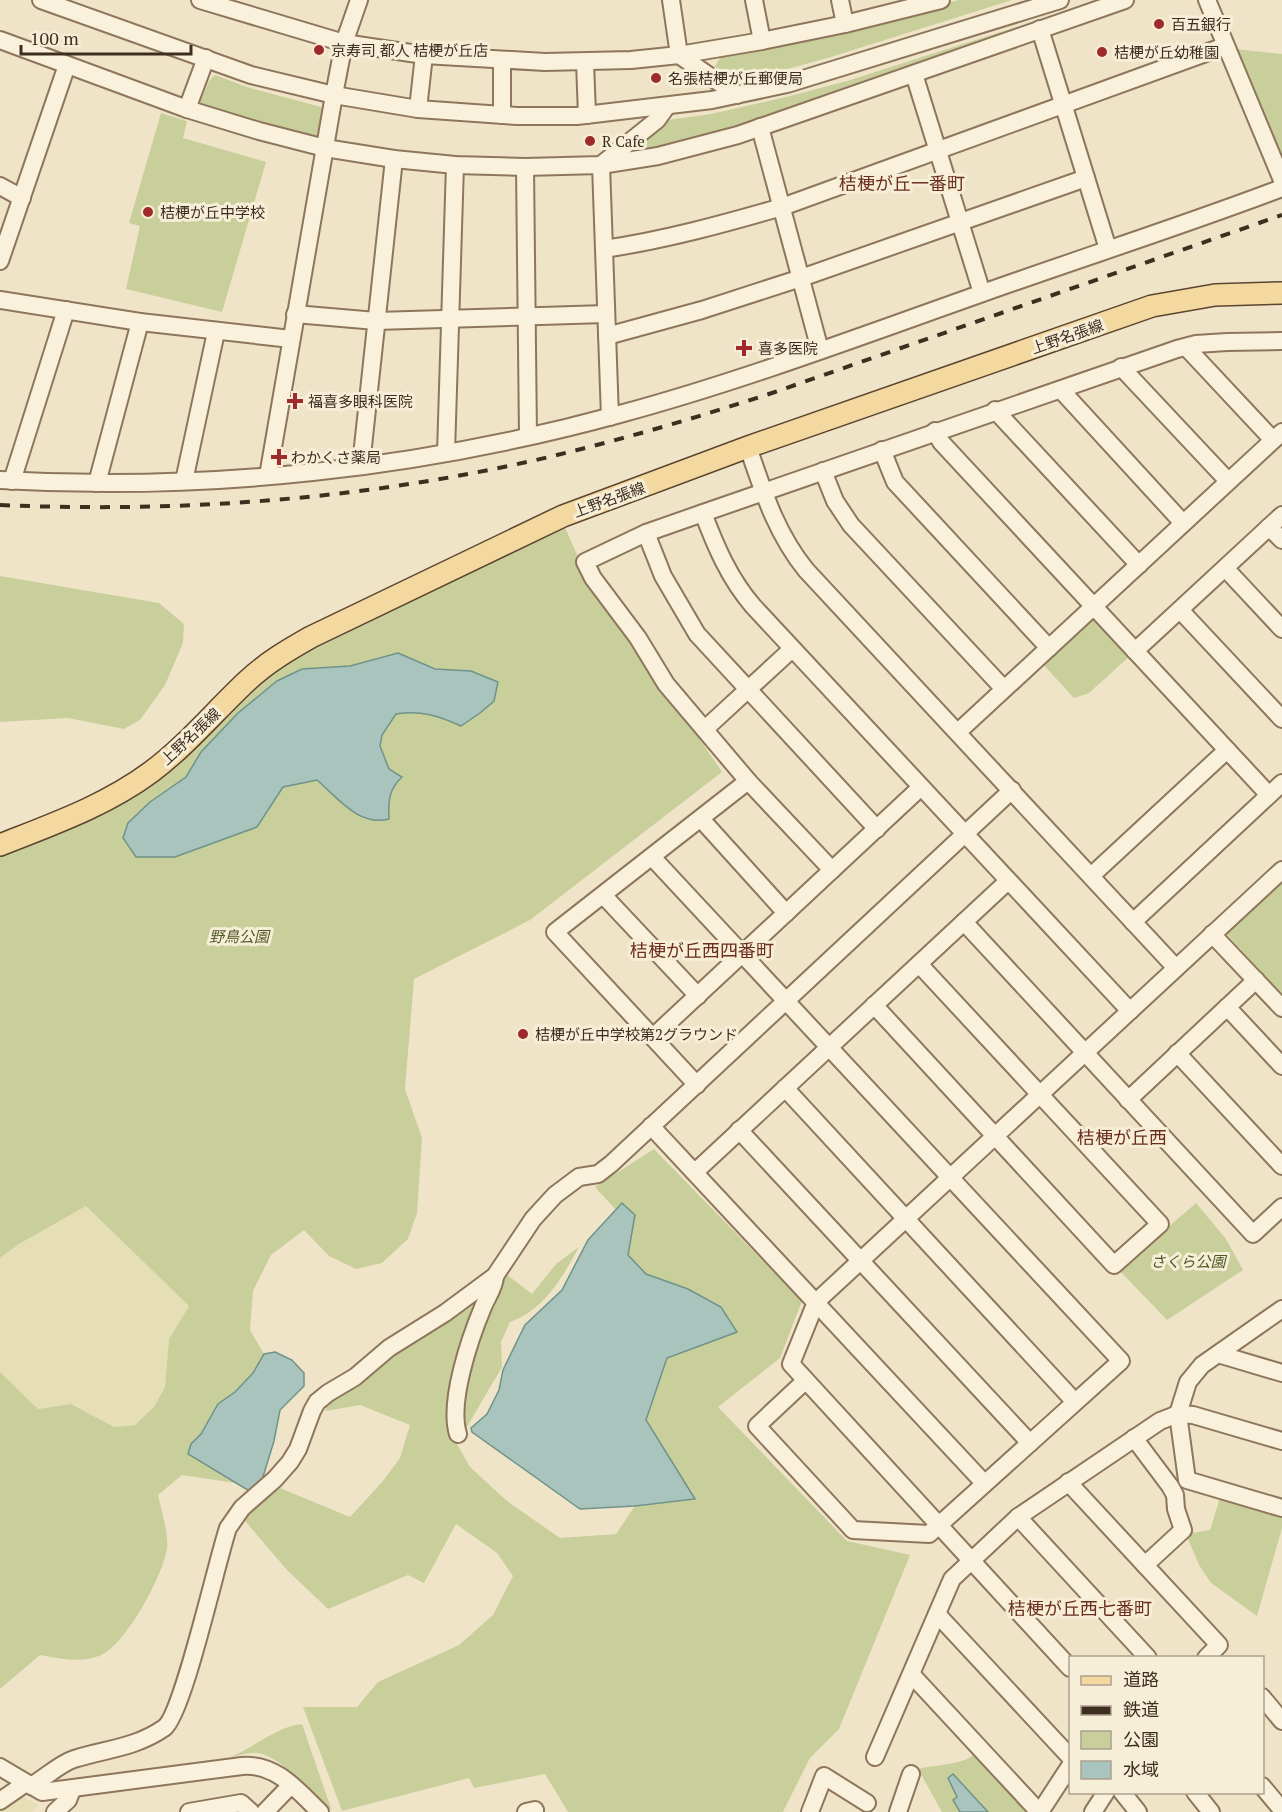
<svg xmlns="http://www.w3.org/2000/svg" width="1282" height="1812" font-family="'PT Serif','Noto Sans JP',serif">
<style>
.farmland{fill:#e6deb5}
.green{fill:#c9cf9b}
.water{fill:#a9c4bc;stroke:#6f938a;stroke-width:1.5}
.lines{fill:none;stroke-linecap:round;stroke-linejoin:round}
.minor-casing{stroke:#8d765c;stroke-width:20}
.major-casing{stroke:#5b4430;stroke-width:24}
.minor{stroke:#faf1dc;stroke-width:16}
.major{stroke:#f3d9a0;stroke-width:21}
.rail{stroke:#3d2e20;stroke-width:4;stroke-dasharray:10 10;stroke-linecap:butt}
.poi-dot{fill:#9e2a2b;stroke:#f7eed8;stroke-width:2}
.labels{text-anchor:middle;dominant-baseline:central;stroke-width:6;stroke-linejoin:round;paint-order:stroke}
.poi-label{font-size:15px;fill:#3d2e20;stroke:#f7eed8;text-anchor:start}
.street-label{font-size:15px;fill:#3d2e20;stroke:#f7eed8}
.park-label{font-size:15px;font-style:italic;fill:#4d5a26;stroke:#f7eed8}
.quarter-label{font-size:18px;fill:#6b2e1e;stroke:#f7eed8}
</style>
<rect width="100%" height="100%" fill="#f0e4c8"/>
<g class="farmland">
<path d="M86,1206L189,1306L169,1339L165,1387L154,1407L135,1425L114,1427L71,1404L38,1409L0,1372V1258L19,1244Z"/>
<path d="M18,1795L39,1805L32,1812H0Z"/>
</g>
<g class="green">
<path d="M959,0H1012L831,57L784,70L731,80L720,74L715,66L724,52L870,22Z"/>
<path d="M1101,0L746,126L637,153L636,149L637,145L668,120L711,114L790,96L847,81Z"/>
<path d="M1235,49L1282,54V164Z"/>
<path d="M215,75L247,87L321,107L324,110L320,134L313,137L203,109L200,102L209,81Z"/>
<path d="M161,113L187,121L183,138L266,162L222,312L126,289L140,226L129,223Z"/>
<path d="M563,523L582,566L722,772L530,920L414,979L405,1089L422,1138L417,1213L408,1239L382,1263L356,1269L329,1256L304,1230L271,1255L253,1291L250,1330L264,1354L253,1373L235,1392L218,1404L201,1434L191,1444L188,1454L235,1483L182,1475L158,1495C161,1509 169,1535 167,1549C163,1575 125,1647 99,1656C79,1663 61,1659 40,1655L0,1689V1372L38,1409L71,1404L114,1427L135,1425L154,1407L165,1387L169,1339L189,1306L86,1206L19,1244L0,1258V852L51,832L297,652Z"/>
<path d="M0,576L159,603L184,624L183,643L165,685L140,720L124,729L68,718L0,722Z"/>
<path d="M1088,618H1097L1131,655L1089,693L1074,698L1041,662Z"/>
<path d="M1282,880V995L1224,931Z"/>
<path d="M654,1149L802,1301L780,1358L718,1407L847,1541L910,1555L839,1729L810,1758L783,1812H568L545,1774L474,1788L469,1778L342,1811L303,1707H357L378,1682L459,1645L493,1615L513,1576L497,1553L456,1524L424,1583L408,1575L328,1609L287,1570L240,1515L275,1486L350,1517L383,1481L400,1458L410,1425L360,1405L326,1411L325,1405L502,1271L532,1294L556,1264L579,1247C562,1278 545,1309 510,1322L501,1342L502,1367L457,1444L470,1467L507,1501L560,1538L616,1534L635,1506L694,1499L646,1420L667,1358L736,1332L688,1289L646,1274L628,1255L622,1203L616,1210L595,1187Z"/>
<path d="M1196,1203L1226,1239L1243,1270L1167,1320L1119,1270Z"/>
<path d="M1220,1498L1282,1515V1528L1257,1616L1211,1583L1199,1565L1186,1534L1210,1530Z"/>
<path d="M302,1724L332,1811C316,1795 280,1756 258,1753C250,1752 238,1756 230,1757C254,1748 275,1727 302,1724Z"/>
<path d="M975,1754L1027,1812H942L918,1769C936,1764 960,1766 975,1754Z"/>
</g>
<g class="water">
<path d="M398,653L435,669L471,671L498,682L494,701L480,713L461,726C439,716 421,710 396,714L382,735L380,746L389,769L402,777C389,789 388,801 389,819C359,827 338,798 317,780L283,787L257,827L175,857H136L123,838L128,823L150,802L186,777L201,752L238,713L277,681L302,669L350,666Z"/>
<path d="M622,1203L635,1215L628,1255L646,1274L688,1289L721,1307L737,1332L667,1358L646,1420L695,1499L635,1506L580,1509L472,1432L471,1428L487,1414L499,1390L503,1370L525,1325L562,1290L588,1240Z"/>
<path d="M275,1352L292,1360L304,1373V1386L280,1410L274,1441L262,1480L251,1492L188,1454L191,1444L201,1434L218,1404L235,1392L253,1373L264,1354Z"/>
<path d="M953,1774L988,1812H960L953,1800L957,1797L948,1778Z"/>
</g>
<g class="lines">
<defs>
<g id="minor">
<path d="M41,0L251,75L334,95L418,109L517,116H577L712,100L787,84L1060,0"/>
<path d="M200,0L344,43L424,55L545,62L631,60L679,55L762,41L845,24L941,0"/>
<path d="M671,0L679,55L737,95"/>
<path d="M754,0L762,41"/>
<path d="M840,0L845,24"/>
<path d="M1207,0L1282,180"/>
<path d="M1040,29L1108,249"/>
<path d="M0,40L187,109L259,131L325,148L394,159L455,165L525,167L601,165L658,156L738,135L1125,0"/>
<path d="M585,62L587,115"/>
<path d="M914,74L982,293"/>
<path d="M187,109L206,58"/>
<path d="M418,109L424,55"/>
<path d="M502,115V60"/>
<path d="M760,127L820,350"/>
<path d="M602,164L657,120L667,106"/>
<path d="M601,165L610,417"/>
<path d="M525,167L528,436"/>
<path d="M0,186L22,198"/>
<path d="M604,249C665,240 723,224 782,207L1225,46"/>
<path d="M0,261L67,65"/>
<path d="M0,300L140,322L291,339"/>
<path d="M295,314L376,321L606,314"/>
<path d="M607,336L702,310L801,278L1086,178"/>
<path d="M1186,347L1273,440"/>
<path d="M1121,367L1228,481"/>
<path d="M1061,390L1183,523"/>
<path d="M995,410L1139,565"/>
<path d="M935,431L941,442L1269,795"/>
<path d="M748,447C763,491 776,533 806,570L1176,968"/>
<path d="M882,450L895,482L1049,648"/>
<path d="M446,453L455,165"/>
<path d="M361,465L394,159"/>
<path d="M823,471L835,501L851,525L1004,689"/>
<path d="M268,476L334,95L344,43L359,0"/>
<path d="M0,480C208,492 419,469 620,414C742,381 861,336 980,294C1081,258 1182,226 1282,188"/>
<path d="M12,481L66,310"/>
<path d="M184,481L216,332"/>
<path d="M97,483L140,322"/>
<path d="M703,513C716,547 729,578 753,606L1130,1011"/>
<path d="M1269,527L1282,540"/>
<path d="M646,533L663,576L697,634L877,829"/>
<path d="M1225,568L1282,629"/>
<path d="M1180,610L1282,719"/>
<path d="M1135,651L1282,515"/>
<path d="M705,729L792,649"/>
<path d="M958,732L1282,432"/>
<path d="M701,819L786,913"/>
<path d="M652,857L1121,1361L929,1534L853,1530L757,1426L805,1381"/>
<path d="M832,870L748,781L666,684L638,638L593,578L585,562L646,533L703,513L1177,349L1196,344L1227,342L1282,341"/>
<path d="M1091,876L1227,750"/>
<path d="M603,895L698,996"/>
<path d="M964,922L1253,1234L1282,1207"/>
<path d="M1133,922L1282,783"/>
<path d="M1212,934L1282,1008"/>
<path d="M874,1005L1114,1265L1160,1224L919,964"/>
<path d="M1227,1007L1282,1066"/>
<path d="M653,1037L921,787"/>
<path d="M1177,1053L1282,1166"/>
<path d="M697,1085L555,932L748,781"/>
<path d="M785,1088L1075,1402"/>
<path d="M1128,1100L1256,980"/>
<path d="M651,1126L984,1483"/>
<path d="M739,1130L1030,1443"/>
<path d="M695,1172L1008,881"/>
<path d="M1282,1309L1202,1365L1188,1382L1178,1414L1187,1480L1282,1508"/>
<path d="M1218,1354L1282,1373"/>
<path d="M458,1434C448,1402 470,1338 483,1307C487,1297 494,1288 495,1277"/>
<path d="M1134,1438L1170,1486L1175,1495L1176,1509L1183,1530L1145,1565"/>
<path d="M1068,1482L1219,1645L1206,1658"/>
<path d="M1018,1517L1148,1658"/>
<path d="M937,1614L1070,1757"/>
<path d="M1070,1668L791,1364L816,1302L1282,870"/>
<path d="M912,1675L1039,1812"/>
<path d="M1262,1697L1282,1721"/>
<path d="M875,1757L952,1579L1018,1517L1160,1421L1178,1414L1193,1415L1282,1441"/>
<path d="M0,1767L42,1792L242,1766C276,1763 297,1790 320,1812"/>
<path d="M31,1786C45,1778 59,1764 74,1759C106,1749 135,1748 164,1728C183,1715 217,1560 228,1528L242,1508L275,1479L290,1462L298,1449L312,1411L317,1402L328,1393L355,1377L389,1348L445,1313L495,1276L533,1219L555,1195L579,1177L598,1174L611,1164L1012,790"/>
<path d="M1262,1786L1282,1810"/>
<path d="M1122,1792L1138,1812"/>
<path d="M1195,1792L1211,1812"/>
<path d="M0,1801L26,1783"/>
<path d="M55,1812L68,1800L72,1790"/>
<path d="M189,1812L241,1803L251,1812"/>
<path d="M265,1812L291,1785"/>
<path d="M526,1812L535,1810V1812"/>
<path d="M810,1812L824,1776L867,1803"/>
<path d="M898,1812L911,1774"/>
<path d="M1040,1812L1070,1766"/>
<path d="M1093,1812L1106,1792"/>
</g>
<path id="major" d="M0,845C53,824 105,806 151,772C186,746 215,711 247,681C266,663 288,650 311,637L563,516L748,447L1152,306L1215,295L1282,293"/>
</defs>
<use href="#minor" class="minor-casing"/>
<use href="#major" class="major-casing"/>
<use href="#minor" class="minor"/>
<use href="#major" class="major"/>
<path class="rail" d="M0,505C186,513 372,499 553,456C628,438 702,416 775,392L1282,215"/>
</g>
<g class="poi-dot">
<circle cx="1159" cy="24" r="6"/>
<circle cx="319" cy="50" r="6"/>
<circle cx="1102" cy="52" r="6"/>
<circle cx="656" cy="78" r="6"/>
<circle cx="590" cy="141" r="6"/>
<circle cx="148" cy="212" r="6"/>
<path d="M741 339h6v6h6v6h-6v6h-6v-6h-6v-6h6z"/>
<path d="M292 392h6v6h6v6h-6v6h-6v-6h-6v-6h6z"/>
<path d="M276 448h6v6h6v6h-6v6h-6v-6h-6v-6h6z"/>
<circle cx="523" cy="1034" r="6"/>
</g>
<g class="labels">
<g class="poi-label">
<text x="1171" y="24">百五銀行</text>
<text x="331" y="50">京寿司 都人 桔梗が丘店</text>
<text x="1114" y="52">桔梗が丘幼稚園</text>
<text x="668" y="78">名張桔梗が丘郵便局</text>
<text x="602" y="141">R Cafe</text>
<text x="160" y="212">桔梗が丘中学校</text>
<text x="758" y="348">喜多医院</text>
<text x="308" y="401">福喜多眼科医院</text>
<text x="291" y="457">わかくさ薬局</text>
<text x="535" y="1034">桔梗が丘中学校第2グラウンド</text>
</g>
<g class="street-label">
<text transform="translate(1067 336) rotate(-19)">上野名張線</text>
<text transform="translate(609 499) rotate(-20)">上野名張線</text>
<text transform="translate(190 736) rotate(-43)">上野名張線</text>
</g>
<g class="park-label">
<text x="239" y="936">野鳥公園</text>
<text x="1188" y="1261">さくら公園</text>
</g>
<g class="quarter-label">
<text x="902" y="183">桔梗が丘一番町</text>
<text x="702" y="950">桔梗が丘西四番町</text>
<text x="1122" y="1137">桔梗が丘西</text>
<text x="1080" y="1608">桔梗が丘西七番町</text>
</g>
</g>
<rect x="1069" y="1656" width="195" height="138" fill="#f7eed8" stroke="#ada18e" stroke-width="1.5"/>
<rect x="1081" y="1676" width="30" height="9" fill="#f3d9a0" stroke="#ada18e" stroke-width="1.5"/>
<text x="1123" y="1686" font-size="18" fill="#3d2e20">道路</text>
<rect x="1081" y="1706" width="30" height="9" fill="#3d2e20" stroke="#ada18e" stroke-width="1.5"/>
<text x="1123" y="1716" font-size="18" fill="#3d2e20">鉄道</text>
<rect x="1081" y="1731" width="30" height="18" fill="#c9cf9b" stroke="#ada18e" stroke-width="1.5"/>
<text x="1123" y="1746" font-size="18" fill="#3d2e20">公園</text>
<rect x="1081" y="1761" width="30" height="18" fill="#a9c4bc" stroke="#ada18e" stroke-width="1.5"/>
<text x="1123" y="1776" font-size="18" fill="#3d2e20">水域</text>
<path d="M21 45v9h170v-9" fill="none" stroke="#3d2e20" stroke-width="3"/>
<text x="30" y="45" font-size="18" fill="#3d2e20" stroke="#f7eed8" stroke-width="4.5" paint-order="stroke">100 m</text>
</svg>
